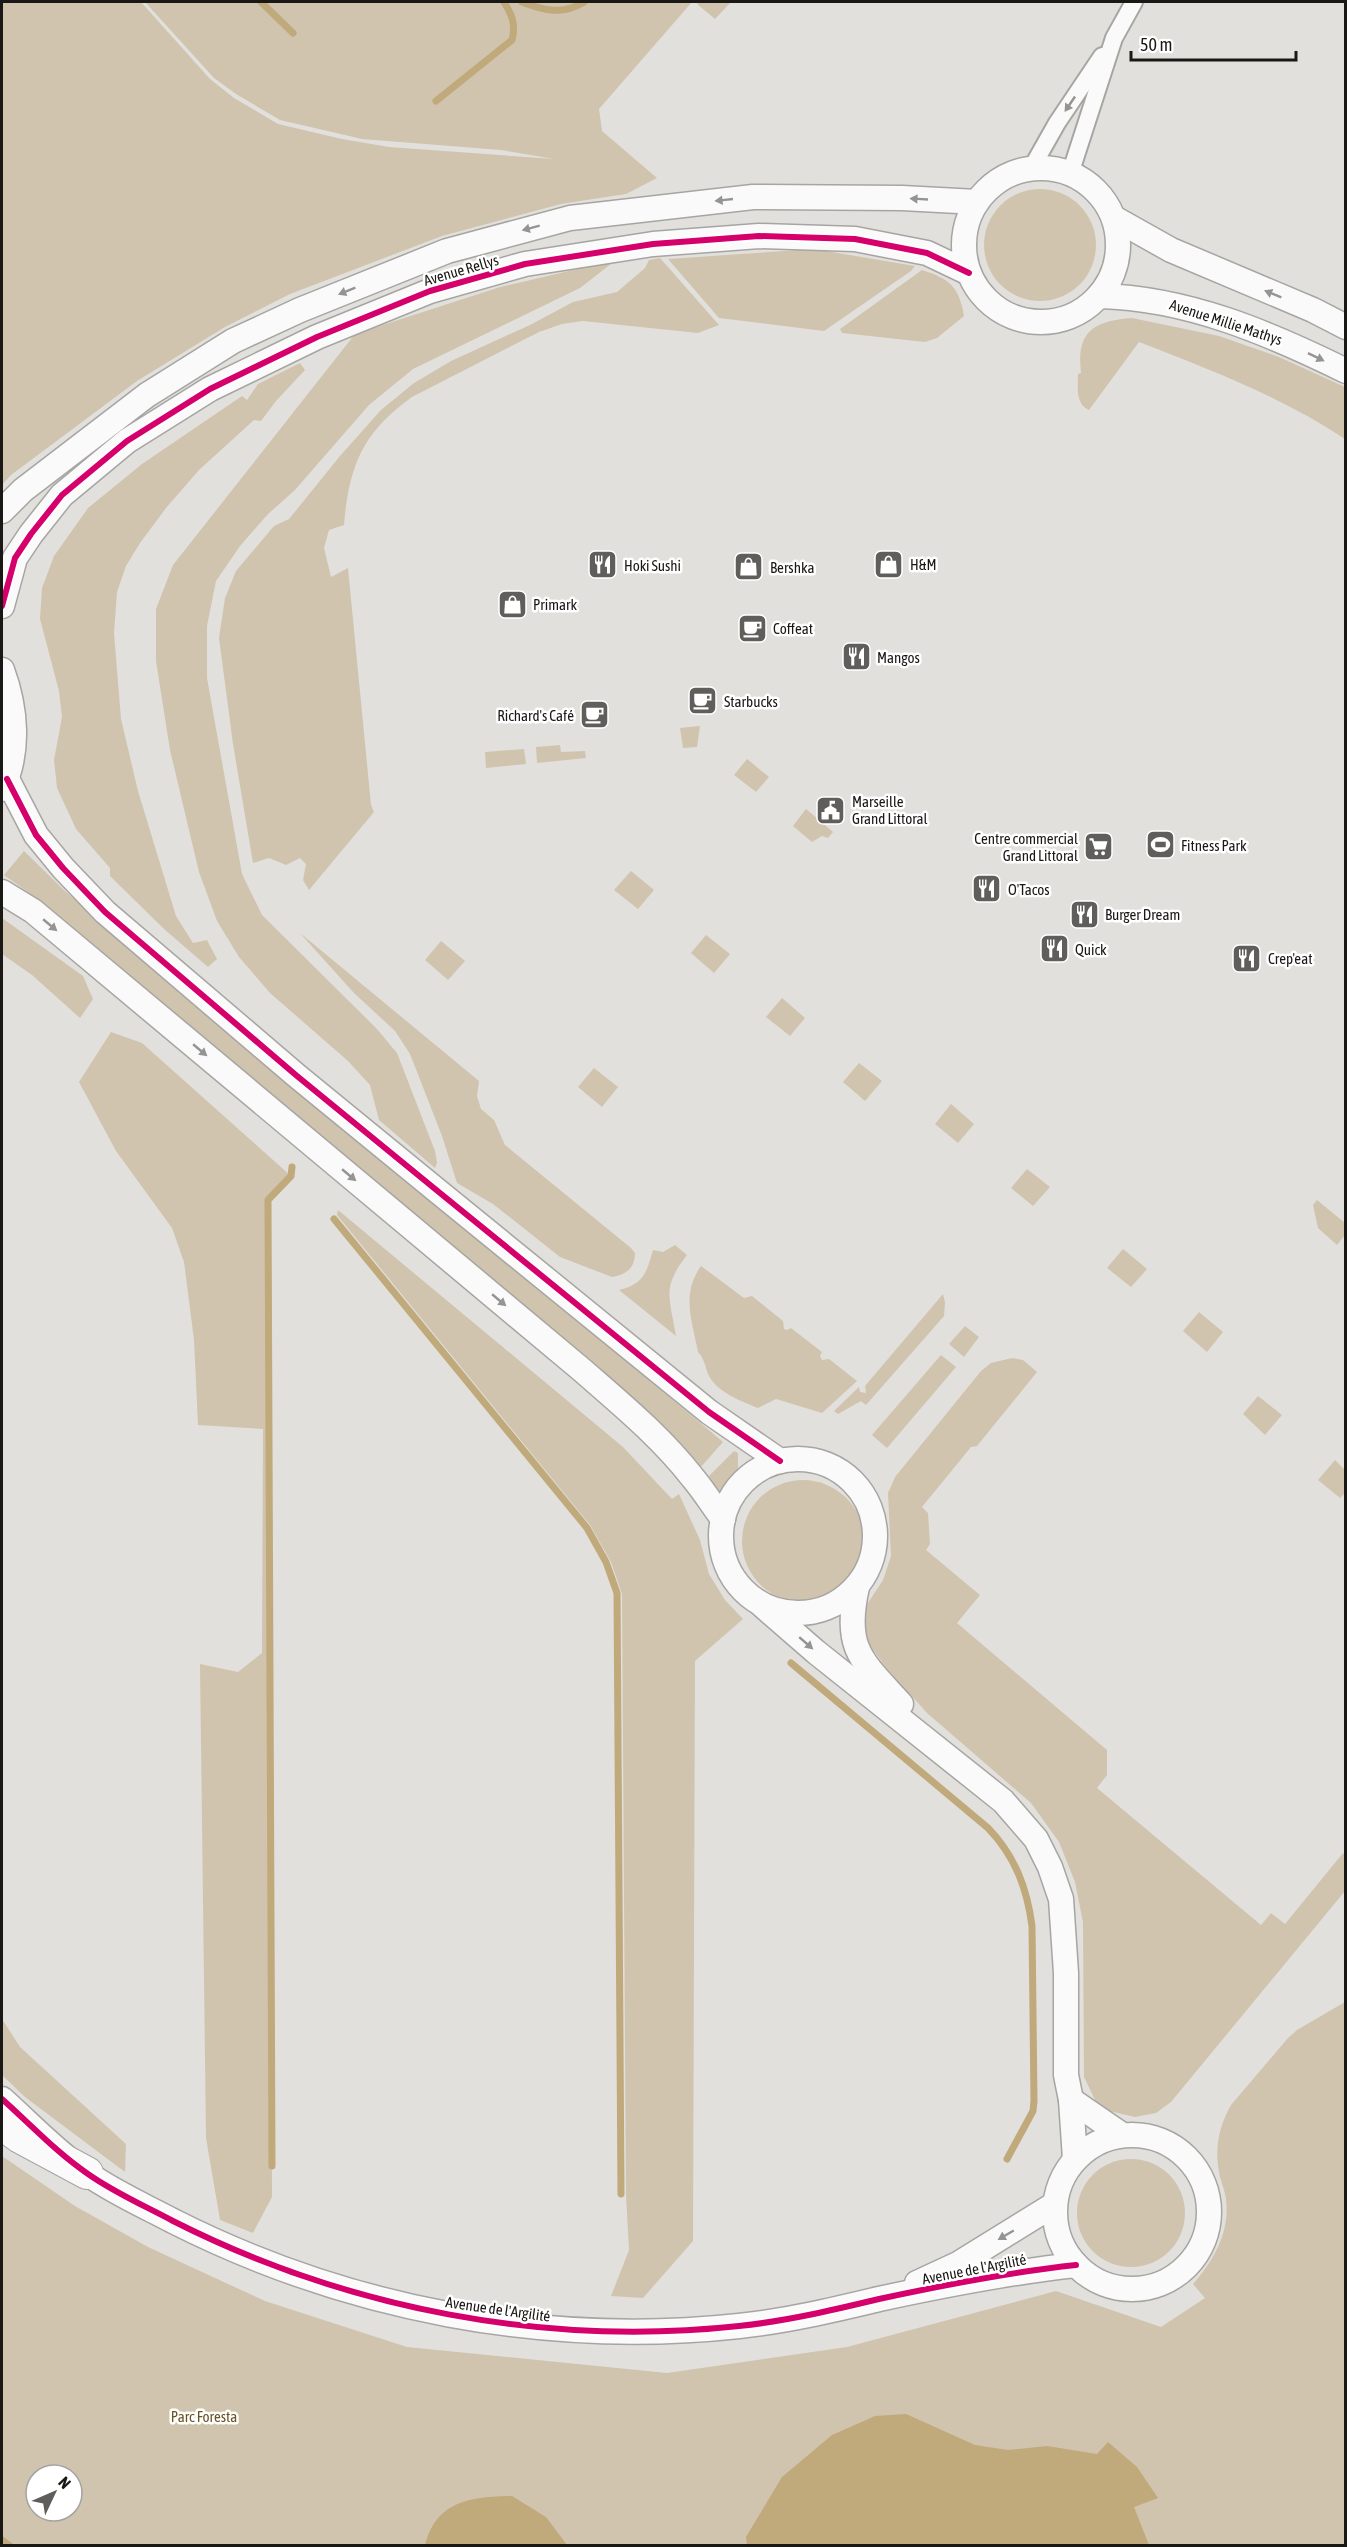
<svg xmlns="http://www.w3.org/2000/svg" width="1347" height="2547" font-family="'Asap Condensed',sans-serif">
<style>
.green{fill:#d0c4ae;fill-rule:evenodd}
.water{fill:#c0a97b}
.lines{fill:none;stroke-linecap:round;stroke-linejoin:round}
.stream{stroke:#c0a97b;stroke-width:7}
.street-casing{stroke:#a7a5a2;stroke-width:20}
.secondary-casing{stroke:#a7a5a2;stroke-width:27}
.highway-casing{stroke:#a7a5a2;stroke-width:34}
.street{stroke:#fbfafa;stroke-width:16}
.secondary{stroke:#fbfafa;stroke-width:24}
.highway{stroke:#fbfafa;stroke-width:32}
.cycleway-casing{stroke:#fff;stroke-width:10}
.cycleway{stroke:#d6006c;stroke-width:6}
.oneway{fill:#969493}
.labels{text-anchor:middle;dominant-baseline:central;stroke-width:5;stroke-linejoin:round;paint-order:stroke}
.street-label{font-size:15px;fill:#1a1815;stroke:#fff}
.poi-label{font-size:15px;fill:#1a1815;stroke:#fff;text-anchor:start}
.park-label{font-size:15px;fill:#6a5323;stroke:#fff}
</style>
<rect width="100%" height="100%" fill="#e2e0dc"/>
<g class="green">
<path d="M2,2H141L210,79L234,98L278,124L342,139L389,147L554,159L501,150L362,139L280,120L236,94L214,78L145,2H692L599,109L602,131L657,178L626,194L561,204L442,236L290,294L225,327L137,381L11,475L2,485Z"/>
<path d="M699,2H731L715,19L697,4Z"/>
<circle cx="1040" cy="245" r="56"/>
<path d="M814,249L915,266L911,271L824,331L719,318L668,259Z"/>
<path d="M660,258L719,325L698,333L583,321L562,324L539,332L412,397C363,432 349,465 344,525L329,530L324,548L331,577L348,568L371,805L374,812L309,890L303,880L306,864L300,858L286,865L269,858L253,863L233,744L219,638L225,598L236,571L274,526L289,519L340,456L381,410L414,383L451,361L530,325L573,302L617,292L645,268L649,260Z"/>
<path d="M616,260L580,288L413,369L369,405L295,490L268,514L240,546L216,581L207,626V678L242,874L262,915L377,1029L397,1053L435,1151L437,1163L435,1168L379,1120L370,1085L348,1061L270,993L239,957L217,921L199,872L170,750L156,661V609L173,565L355,334L500,287Z"/>
<path d="M922,270C950,279 959,287 964,316L937,338L925,342L842,333L840,329Z"/>
<path d="M1132,318L1219,336L1279,357L1345,387V439C1282,397 1211,370 1139,342L1089,410C1075,404 1078,386 1078,374L1081,373C1076,331 1094,321 1132,318Z"/>
<path d="M300,363L305,370L276,401L261,421L254,420L199,470L166,508L140,543L126,566L117,592L114,633L121,719L138,791L176,916L193,943L207,940L217,959L208,967L164,929L110,876V868L76,829L57,788L54,760L62,717L59,691L40,619L42,588L54,556L88,508L142,464L242,396L247,400L258,384Z"/>
<path d="M700,726L697,747L683,748L680,728Z"/>
<path d="M560,745L561,752L585,751L586,758L537,763L536,747Z"/>
<path d="M524,749L526,764L486,768L485,752Z"/>
<path d="M747,759L769,777L756,792L734,775Z"/>
<path d="M806,809L833,832L828,838L822,836L812,842L793,826Z"/>
<path d="M24,851L66,892L146,960L723,1442L700,1468L668,1431L618,1384L46,905L4,875Z"/>
<path d="M631,871L654,890L638,909L614,890Z"/>
<path d="M2,918L83,976L93,999L80,1018L32,975L2,954Z"/>
<path d="M300,933L479,1081L477,1096L481,1109L494,1120L505,1145L631,1248L635,1253C635,1268 626,1275 612,1277L560,1257L493,1204L457,1183L442,1136L410,1054L395,1031L353,992Z"/>
<path d="M706,935L730,954L714,973L691,953Z"/>
<path d="M441,941L465,961L448,980L425,960Z"/>
<path d="M782,998L805,1018L790,1036L766,1017Z"/>
<path d="M111,1032L142,1043L291,1176L268,1200L272,2197L253,2233L220,2220L206,2138L200,1664L238,1672L262,1653L263,1429L198,1425L194,1340L184,1262L172,1228L116,1151L79,1082Z"/>
<path d="M859,1063L882,1081L865,1101L843,1082Z"/>
<path d="M594,1068L618,1087L602,1107L578,1087Z"/>
<path d="M951,1104L974,1124L958,1143L935,1124Z"/>
<path d="M1027,1169L1050,1187L1033,1206L1011,1188Z"/>
<path d="M1317,1200L1345,1223V1235L1337,1245L1318,1228L1313,1205Z"/>
<path d="M338,1210L623,1447L672,1499L679,1494L700,1540L709,1574L725,1600L743,1619L695,1661L693,2241L643,2298L611,2296L629,2250L626,2195L622,1594L611,1562L590,1525L337,1215Z"/>
<path d="M675,1245L687,1255C661,1288 670,1298 676,1336L619,1290C644,1284 647,1272 653,1250L663,1252Z"/>
<path d="M1123,1249L1147,1269L1131,1287L1107,1268Z"/>
<path d="M701,1266L744,1298L752,1296L783,1321L784,1329L787,1330L791,1328L822,1352L820,1356L822,1360L829,1359L857,1381L822,1413L776,1399L758,1408C741,1401 716,1392 708,1374C705,1366 704,1358 698,1352C692,1320 681,1294 701,1266Z"/>
<path d="M943,1294L945,1303L944,1316L866,1405L861,1401L838,1414L834,1411L859,1387L860,1392L866,1393L865,1386Z"/>
<path d="M1199,1312L1223,1332L1207,1352L1183,1331Z"/>
<path d="M965,1326L979,1337L964,1357L949,1344Z"/>
<path d="M941,1355L956,1367L887,1448L872,1435Z"/>
<path d="M1012,1358L1023,1360L1037,1372L977,1446L971,1447L922,1507L928,1513L930,1544L926,1550L980,1595L957,1623L1107,1750V1775L1097,1788L1261,1925L1271,1913L1285,1924L1343,1853L1345,1855V1891L1171,2102L1156,2113L1135,2117L1109,2111L1096,2102L1084,2077L1083,1922L1075,1882L1059,1842L1031,1803L927,1713L885,1666L864,1637L859,1621L868,1603L883,1580L891,1556L888,1493L895,1477L981,1371L991,1363Z"/>
<path d="M1258,1396L1282,1415L1265,1435L1243,1414Z"/>
<path d="M734,1451L738,1453V1471L728,1481L720,1495L709,1476Z"/>
<path d="M1335,1460L1345,1470V1493L1340,1498L1318,1480Z"/>
<circle cx="803" cy="1541" r="61"/>
<path d="M1345,2002V2545H2V2156L75,2206L148,2247L265,2301L407,2347L667,2373L847,2347L1056,2291L1161,2327L1205,2298L1193,2284C1214,2260 1230,2232 1226,2199C1225,2192 1222,2184 1220,2177C1214,2151 1218,2128 1231,2105L1288,2038L1297,2030ZM36,2475H72V2511H36Z"/>
<path d="M2,2019L20,2047L126,2144L125,2172L25,2097L2,2075Z"/>
<circle cx="1131" cy="2213" r="54"/>
</g>
<g class="water">
<path d="M906,2414L975,2445L1008,2450L1047,2446L1097,2454L1108,2442L1137,2467L1158,2498L1134,2507L1149,2545H747L746,2537L782,2477L832,2435L875,2416Z"/>
<path d="M512,2496L546,2517L567,2545H425C436,2500 472,2497 512,2496Z"/>
</g>
<g class="lines">
<g class="stream">
<path d="M261,2L293,33"/>
<path d="M522,2C545,11 563,15 584,2"/>
<path d="M436,101L512,40C516,24 512,15 504,2"/>
<path d="M334,1219L587,1528L606,1562L617,1593L621,2194"/>
<path d="M791,1663L988,1828C1015,1856 1027,1888 1032,1926L1034,2101L1033,2111L1007,2159"/>
<path d="M272,2166L268,1200L291,1176L292,1167"/>
<path d="M2,2540L10,2546"/>
</g>
<defs>
<g id="street">
<path d="M1031,169L1057,123L1102,56"/>
<path d="M1070,174L1114,38L1134,2"/>
</g>
<g id="secondary">
<circle cx="1041" cy="245" r="77"/>
<path d="M1114,218L1171,250L1313,310L1346,327"/>
<path d="M1100,296C1187,298 1269,333 1346,371"/>
<path d="M2,511L23,490L147,395L233,341L300,310L447,251L570,218L753,197L902,198L977,202"/>
<path d="M2,606L15,558L31,534L62,495L127,441L210,389L317,337L430,291L525,264L653,244L759,236L855,239L927,253L969,273"/>
<path d="M2,670C16,708 20,752 2,789"/>
<path d="M7,779L36,835L63,868L105,912L297,1076L440,1193L709,1412L780,1461"/>
<path d="M2,892L33,911L582,1370C621,1404 661,1437 693,1478C704,1491 713,1506 723,1519"/>
<circle cx="798" cy="1536" r="77"/>
<path d="M857,1587C843,1649 862,1661 901,1704"/>
<path d="M762,1605L816,1652L1003,1801L1036,1839L1050,1867L1061,1899L1066,1973V2075L1071,2100L1075,2159"/>
<path d="M2,2099C30,2124 57,2153 88,2174C115,2193 145,2206 173,2221C347,2309 545,2347 739,2326C787,2321 833,2310 879,2299C944,2285 1010,2272 1076,2265"/>
<path d="M1071,2100L1122,2135"/>
<circle cx="1132" cy="2212" r="77"/>
<path d="M917,2283L958,2264L1055,2204"/>
</g>
<path id="highway" d="M2,2124L20,2137L87,2173"/>
</defs>
<use href="#street" class="street-casing"/>
<use href="#secondary" class="secondary-casing"/>
<use href="#highway" class="highway-casing"/>
<use href="#street" class="street"/>
<use href="#secondary" class="secondary"/>
<use href="#highway" class="highway"/>
<defs>
<g id="cycleway">
<path d="M2,606L15,558L31,534L62,495L127,441L210,389L317,337L430,291L525,264L653,244L759,236L855,239L927,253L969,273"/>
<path d="M7,779L36,835L63,868L105,912L297,1076L440,1193L709,1412L780,1461"/>
<path d="M2,2099C30,2124 57,2153 88,2174C115,2193 145,2206 173,2221C347,2309 545,2347 739,2326C787,2321 833,2310 879,2299C944,2285 1010,2272 1076,2265"/>
</g>
</defs>
<use href="#cycleway" class="cycleway-casing"/>
<use href="#cycleway" class="cycleway"/>
</g>
<defs><path id="oneway-solid" d="M-6-.8H1V-3.2L6.5 0L1 3.2V.8H-6Z" transform="scale(1.5)"/></defs>
<g class="oneway">
<use href="#oneway-solid" transform="translate(1070 104) rotate(124)"/>
<use href="#oneway-solid" transform="translate(919 199) rotate(-177)"/>
<use href="#oneway-solid" transform="translate(724 200) rotate(174)"/>
<use href="#oneway-solid" transform="translate(531 228) rotate(165)"/>
<use href="#oneway-solid" transform="translate(347 291) rotate(158)"/>
<use href="#oneway-solid" transform="translate(1273 294) rotate(-158)"/>
<use href="#oneway-solid" transform="translate(1316 357) rotate(26)"/>
<use href="#oneway-solid" transform="translate(50 925) rotate(40)"/>
<use href="#oneway-solid" transform="translate(200 1050) rotate(40)"/>
<use href="#oneway-solid" transform="translate(349 1175) rotate(40)"/>
<use href="#oneway-solid" transform="translate(499 1300) rotate(40)"/>
<use href="#oneway-solid" transform="translate(806 1643) rotate(41)"/>
<use href="#oneway-solid" transform="translate(1006 2235) rotate(150)"/>
</g>
<defs>
<symbol id="shop-square" viewBox="-11 -11 22 22"><rect x="-9" y="-9" width="18" height="18" rx="4" fill="#605e5b" stroke="#fff"/><path d="M-5-2.5h2.3a2.7 3.5 0 0 1 5.4 0H5L5.5 6h-11ZM-1.5-2.5h3a1.5 2.3 0 0 0-3 0Z" fill="#fff"/></symbol>
<symbol id="restaurant-square" viewBox="-11 -11 22 22"><rect x="-9" y="-9" width="18" height="18" rx="4" fill="#605e5b" stroke="#fff"/><path d="M-5-6h1v4h1v-4h1v4h1v-4h1v5L-1.5 .5V6h-2V.5L-5-1ZM5-6V6H3V1.5H1.5Q1.5-4 5-6Z" fill="#fff"/></symbol>
<symbol id="cafe-square" viewBox="-11 -11 22 22"><rect x="-9" y="-9" width="18" height="18" rx="4" fill="#605e5b" stroke="#fff"/><path d="M-5.5-4.5H6V0H3Q3 3.5 0 3.5H-2.5Q-5.5 3.5-5.5 0ZM3-3.2v2h1.7v-2ZM-6 4.5H4V6H-6Z" fill="#fff"/></symbol>
<symbol id="civic-square" viewBox="-11 -11 22 22"><rect x="-9" y="-9" width="18" height="18" rx="4" fill="#605e5b" stroke="#fff"/><path d="M-.6-6.5H3V-4.5H.6V-3L4-1V1h2V6H-6V1h2V-1L-.6-3ZM-1.2 2.5V6h2.4V2.5Z" fill="#fff"/></symbol>
<symbol id="stadium-square" viewBox="-11 -11 22 22"><rect x="-9" y="-9" width="18" height="18" rx="4" fill="#605e5b" stroke="#fff"/><path d="M0-5a6.5 5 0 1 0 0 10a6.5 5 0 1 0 0-10ZM-3.5-1.8h7v3.6h-7Z" fill="#fff"/></symbol>
<symbol id="supermarket-square" viewBox="-11 -11 22 22"><rect x="-9" y="-9" width="18" height="18" rx="4" fill="#605e5b" stroke="#fff"/><path d="M-6-5.5h2.5l.6 2H6L4.5 2H-2.5L-4.4-4H-6ZM-1.5 3.2a1.3 1.3 0 1 0 .1 0ZM3 3.2a1.3 1.3 0 1 0 .1 0Z" fill="#fff"/></symbol>
</defs>
<g fill-rule="evenodd">
<use href="#shop-square" x="872" y="548" width="33" height="33"/>
<use href="#restaurant-square" x="586" y="548" width="33" height="33"/>
<use href="#shop-square" x="732" y="550" width="33" height="33"/>
<use href="#shop-square" x="496" y="588" width="33" height="33"/>
<use href="#cafe-square" x="736" y="612" width="33" height="33"/>
<use href="#restaurant-square" x="840" y="640" width="33" height="33"/>
<use href="#cafe-square" x="686" y="684" width="33" height="33"/>
<use href="#cafe-square" x="578" y="698" width="33" height="33"/>
<use href="#civic-square" x="814" y="794" width="33" height="33"/>
<use href="#stadium-square" x="1144" y="828" width="33" height="33"/>
<use href="#supermarket-square" x="1082" y="830" width="33" height="33"/>
<use href="#restaurant-square" x="970" y="872" width="33" height="33"/>
<use href="#restaurant-square" x="1068" y="898" width="33" height="33"/>
<use href="#restaurant-square" x="1038" y="932" width="33" height="33"/>
<use href="#restaurant-square" x="1230" y="942" width="33" height="33"/>
</g>
<g class="labels">
<g class="street-label">
<text transform="translate(461 270) rotate(-16)">Avenue Rellys</text>
<text transform="translate(1226 322) rotate(18)">Avenue Millie Mathys</text>
<text transform="translate(974 2269) rotate(-11)">Avenue de l'Argilité</text>
<text transform="translate(498 2309) rotate(8)">Avenue de l'Argilité</text>
</g>
<g class="poi-label">
<text x="910" y="564">H&amp;M</text>
<text x="624" y="565">Hoki Sushi</text>
<text x="770" y="567">Bershka</text>
<text x="533" y="604">Primark</text>
<text x="773" y="628">Coffeat</text>
<text x="877" y="657">Mangos</text>
<text x="724" y="701">Starbucks</text>
<text x="574" y="715" text-anchor="end">Richard's Café</text>
<text x="852" y="801">Marseille<tspan x="852" dy="17">Grand Littoral</tspan></text>
<text x="1078" y="838" text-anchor="end">Centre commercial<tspan x="1078" dy="17">Grand Littoral</tspan></text>
<text x="1181" y="845">Fitness Park</text>
<text x="1008" y="889">O'Tacos</text>
<text x="1105" y="914">Burger Dream</text>
<text x="1075" y="949">Quick</text>
<text x="1268" y="958">Crep'eat</text>
</g>
<g class="park-label">
<text x="204" y="2416">Parc Foresta</text>
</g>
</g>
<rect width="1347" height="2547" fill="none" stroke="#1a1815" stroke-width="6"/>
<g transform="translate(54 2493) rotate(46)"><circle r="28" fill="#ffffff" stroke="#a3a3a1" stroke-width="1.5"/>
<path d="M0-4.5L10 22L0 15L-10 22Z" fill="#605e5b"/>
<text y="-9" font-size="16" font-weight="bold" text-anchor="middle" fill="#1a1815">N</text>
</g>
<path d="M1131 51v9h165v-9" fill="none" stroke="#1a1815" stroke-width="3"/>
<text x="1140" y="51" font-size="18" fill="#1a1815" stroke="#ffffff" stroke-width="4.5" paint-order="stroke">50 m</text>
</svg>
